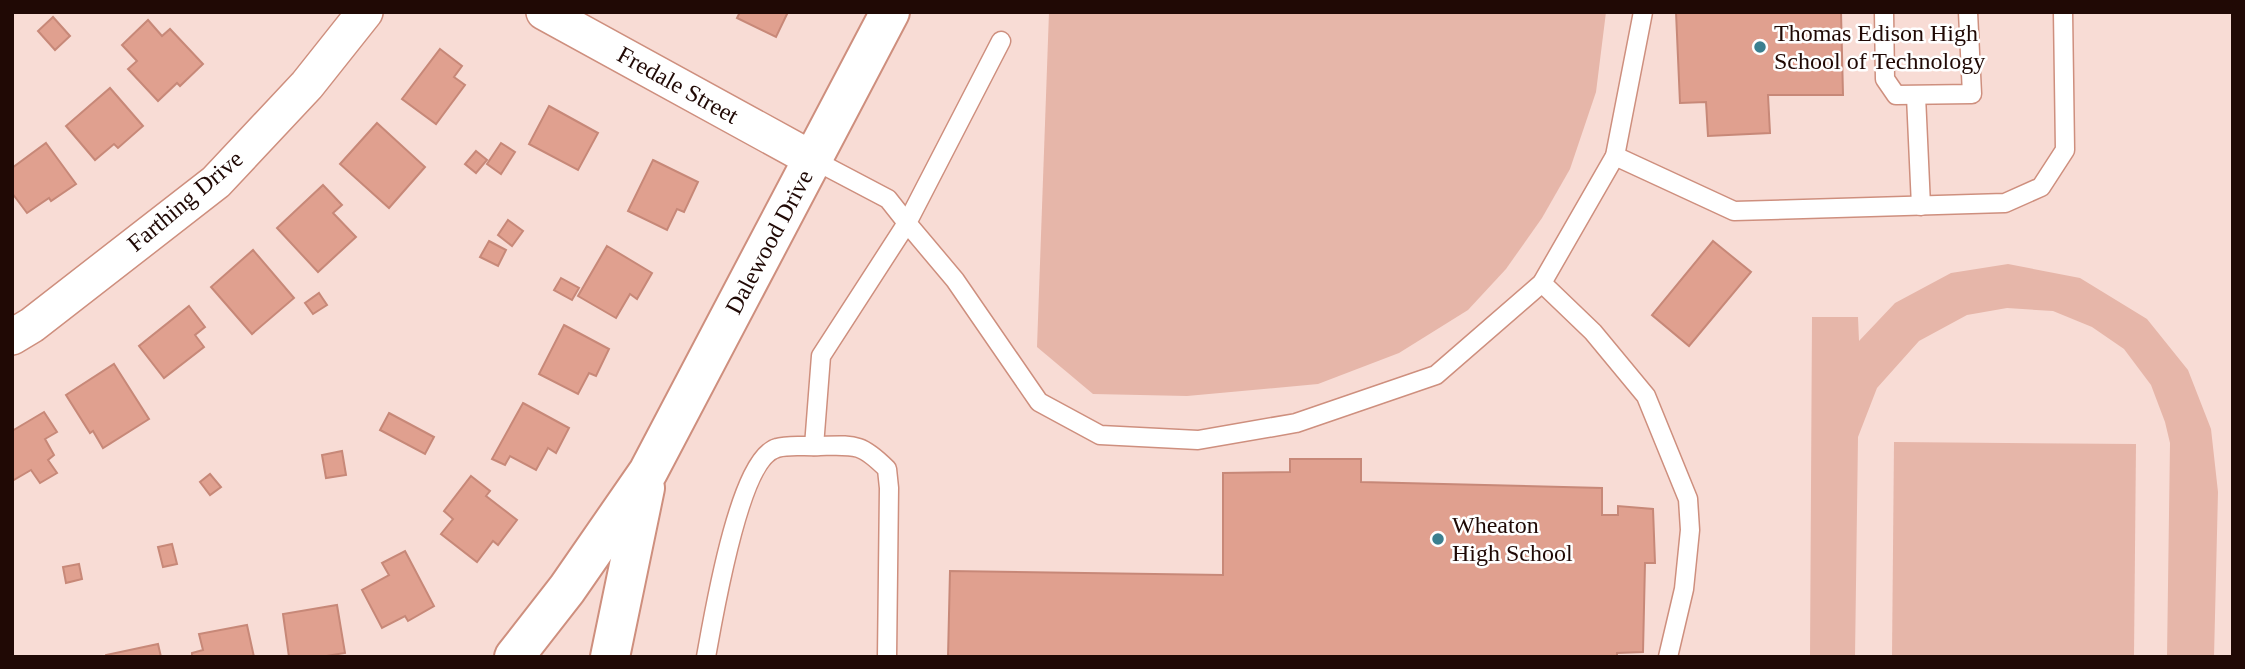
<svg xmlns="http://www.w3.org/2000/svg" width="2245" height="669" font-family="Georgia,serif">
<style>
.green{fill:#e6b6a9}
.building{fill:#e0a08f;stroke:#c78878;stroke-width:2}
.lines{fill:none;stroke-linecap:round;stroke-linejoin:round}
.lane-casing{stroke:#ce8f7e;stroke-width:21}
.street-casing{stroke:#ce8f7e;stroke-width:38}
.secondary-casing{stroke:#ce8f7e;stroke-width:42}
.lane{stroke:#fff;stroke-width:18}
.street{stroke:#fff;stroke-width:35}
.secondary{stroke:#fff;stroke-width:38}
.poi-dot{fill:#3b7f8f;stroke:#fff;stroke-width:2.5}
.labels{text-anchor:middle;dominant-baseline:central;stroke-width:5;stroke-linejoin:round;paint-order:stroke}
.poi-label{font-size:24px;fill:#200905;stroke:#fff;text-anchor:start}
.street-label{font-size:24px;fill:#200905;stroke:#fff}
</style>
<rect width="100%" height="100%" fill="#f8dcd5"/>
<g class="green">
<path d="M1049,12H1606L1596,92L1570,169L1542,218L1506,269L1468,310L1399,353L1318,384L1187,396L1093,394L1037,347Z"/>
<path d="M2008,264L2080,278L2147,319L2188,370L2211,429L2218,492L2214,657H2167L2170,443L2165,422L2151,385L2124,349L2092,327L2053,311L2007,308L1967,315L1919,341L1877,388L1858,437L1855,657H1810L1812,317H1858L1859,341L1895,303L1951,273Z"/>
<path d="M1894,442L2136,444L2134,657H1892Z"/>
</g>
<g class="building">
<path d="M740,12H788L776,37L737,18Z"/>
<path d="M1676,12H1841L1843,95H1768L1770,133L1708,136L1706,102L1680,103Z"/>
<path d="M53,17L70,36L55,50L38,31Z"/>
<path d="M148,20L162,36L170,29L203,64L180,86L177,83L158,101L128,69L137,61L122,45Z"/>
<path d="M440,49L462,66L454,77L465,85L436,124L402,99Z"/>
<path d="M110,88L143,126L118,148L114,144L95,160L66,126Z"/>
<path d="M549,106L598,133L578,170L529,144Z"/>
<path d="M377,123L425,167L389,208L340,164Z"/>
<path d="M46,143L76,184L51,201L49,198L27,213L12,193V168Z"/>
<path d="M501,143L515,152L501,174L487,164Z"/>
<path d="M476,151L487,160L476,173L465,164Z"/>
<path d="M653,160L698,182L684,212L677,209L667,230L628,211Z"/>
<path d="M323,185L342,205L333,213L356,237L318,272L277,228Z"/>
<path d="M508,220L523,231L512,246L498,235Z"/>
<path d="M489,241L506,250L498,266L480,257Z"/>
<path d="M1713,241L1751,272L1689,346L1652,315Z"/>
<path d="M607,246L652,273L637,299L630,294L616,318L578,296Z"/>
<path d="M253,250L294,298L252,334L211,287Z"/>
<path d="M561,278L579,288L572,300L554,290Z"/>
<path d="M319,293L327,305L313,314L305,303Z"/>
<path d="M189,306L205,327L195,335L204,347L164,378L139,346Z"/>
<path d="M564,325L609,349L596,376L589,373L578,394L539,374Z"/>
<path d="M114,364L149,419L103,448L93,431L90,433L66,395Z"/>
<path d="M523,403L569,428L556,453L548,448L536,470L510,456L505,465L492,459Z"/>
<path d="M44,412L57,432L45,439L54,455L48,460L57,473L40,483L31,470L12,481V431Z"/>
<path d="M389,413L434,437L425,454L380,430Z"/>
<path d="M342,451L346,475L326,478L322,455Z"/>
<path d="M1290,459H1361V482L1602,488V515H1618V506L1653,509L1655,563H1645L1643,652L1617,653V657H948L950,571L1223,575V473L1290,472Z"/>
<path d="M210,474L221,487L210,495L200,482Z"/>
<path d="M471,476L490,491L486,496L517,520L498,545L493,541L477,562L441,534L453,519L444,511Z"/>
<path d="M172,544L177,564L163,567L158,547Z"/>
<path d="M405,551L434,606L408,621L405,616L382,628L362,590L389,575L382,563Z"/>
<path d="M79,564L82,579L66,583L63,567Z"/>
<path d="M337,605L345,653L320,657H289L283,614Z"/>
<path d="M247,625L254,657H192V653L203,650L199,634Z"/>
<path d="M158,644L161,657H106V655Z"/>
</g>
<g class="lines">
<defs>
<g id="lane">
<path d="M1884,12L1885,79L1896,95L1972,94L1968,12"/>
<path d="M1001,41L907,223L955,280L1039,402L1100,435L1198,440L1296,423L1436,375L1542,283L1615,156L1643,12"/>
<path d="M1916,96L1921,206"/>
<path d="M1615,156L1734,211L2005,203L2041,187L2065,150L2063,12"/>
<path d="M812,159L888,199L907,223L821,356L814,446"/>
<path d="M1542,283L1593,332L1646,396L1688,499L1690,530L1684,589L1668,657"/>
<path d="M706,657C713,619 739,458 777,448C789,444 807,447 820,446C855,445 861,443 887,469L889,488L887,657"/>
</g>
<g id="street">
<path d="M544,12L812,159"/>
<path d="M12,337L32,325L216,182L307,85L365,12"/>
</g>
<g id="secondary">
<path d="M514,657L567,589L648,472L890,12"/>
<path d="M610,657L645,488"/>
</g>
</defs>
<use href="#lane" class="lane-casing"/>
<use href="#street" class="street-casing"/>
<use href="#secondary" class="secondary-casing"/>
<use href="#lane" class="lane"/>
<use href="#street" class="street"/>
<use href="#secondary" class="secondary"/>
</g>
<g class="poi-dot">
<circle cx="1760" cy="47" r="7"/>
<circle cx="1438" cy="539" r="7"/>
</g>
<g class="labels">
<g class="poi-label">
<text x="1774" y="33">Thomas Edison High<tspan x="1774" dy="28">School of Technology</tspan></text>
<text x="1452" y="525">Wheaton<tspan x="1452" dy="28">High School</tspan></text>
</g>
<g class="street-label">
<text transform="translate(678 85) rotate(29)">Fredale Street</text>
<text transform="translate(185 201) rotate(-40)">Farthing Drive</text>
<text transform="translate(769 242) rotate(-62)">Dalewood Drive</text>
</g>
</g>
<rect width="2245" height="669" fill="none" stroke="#200905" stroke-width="28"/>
</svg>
